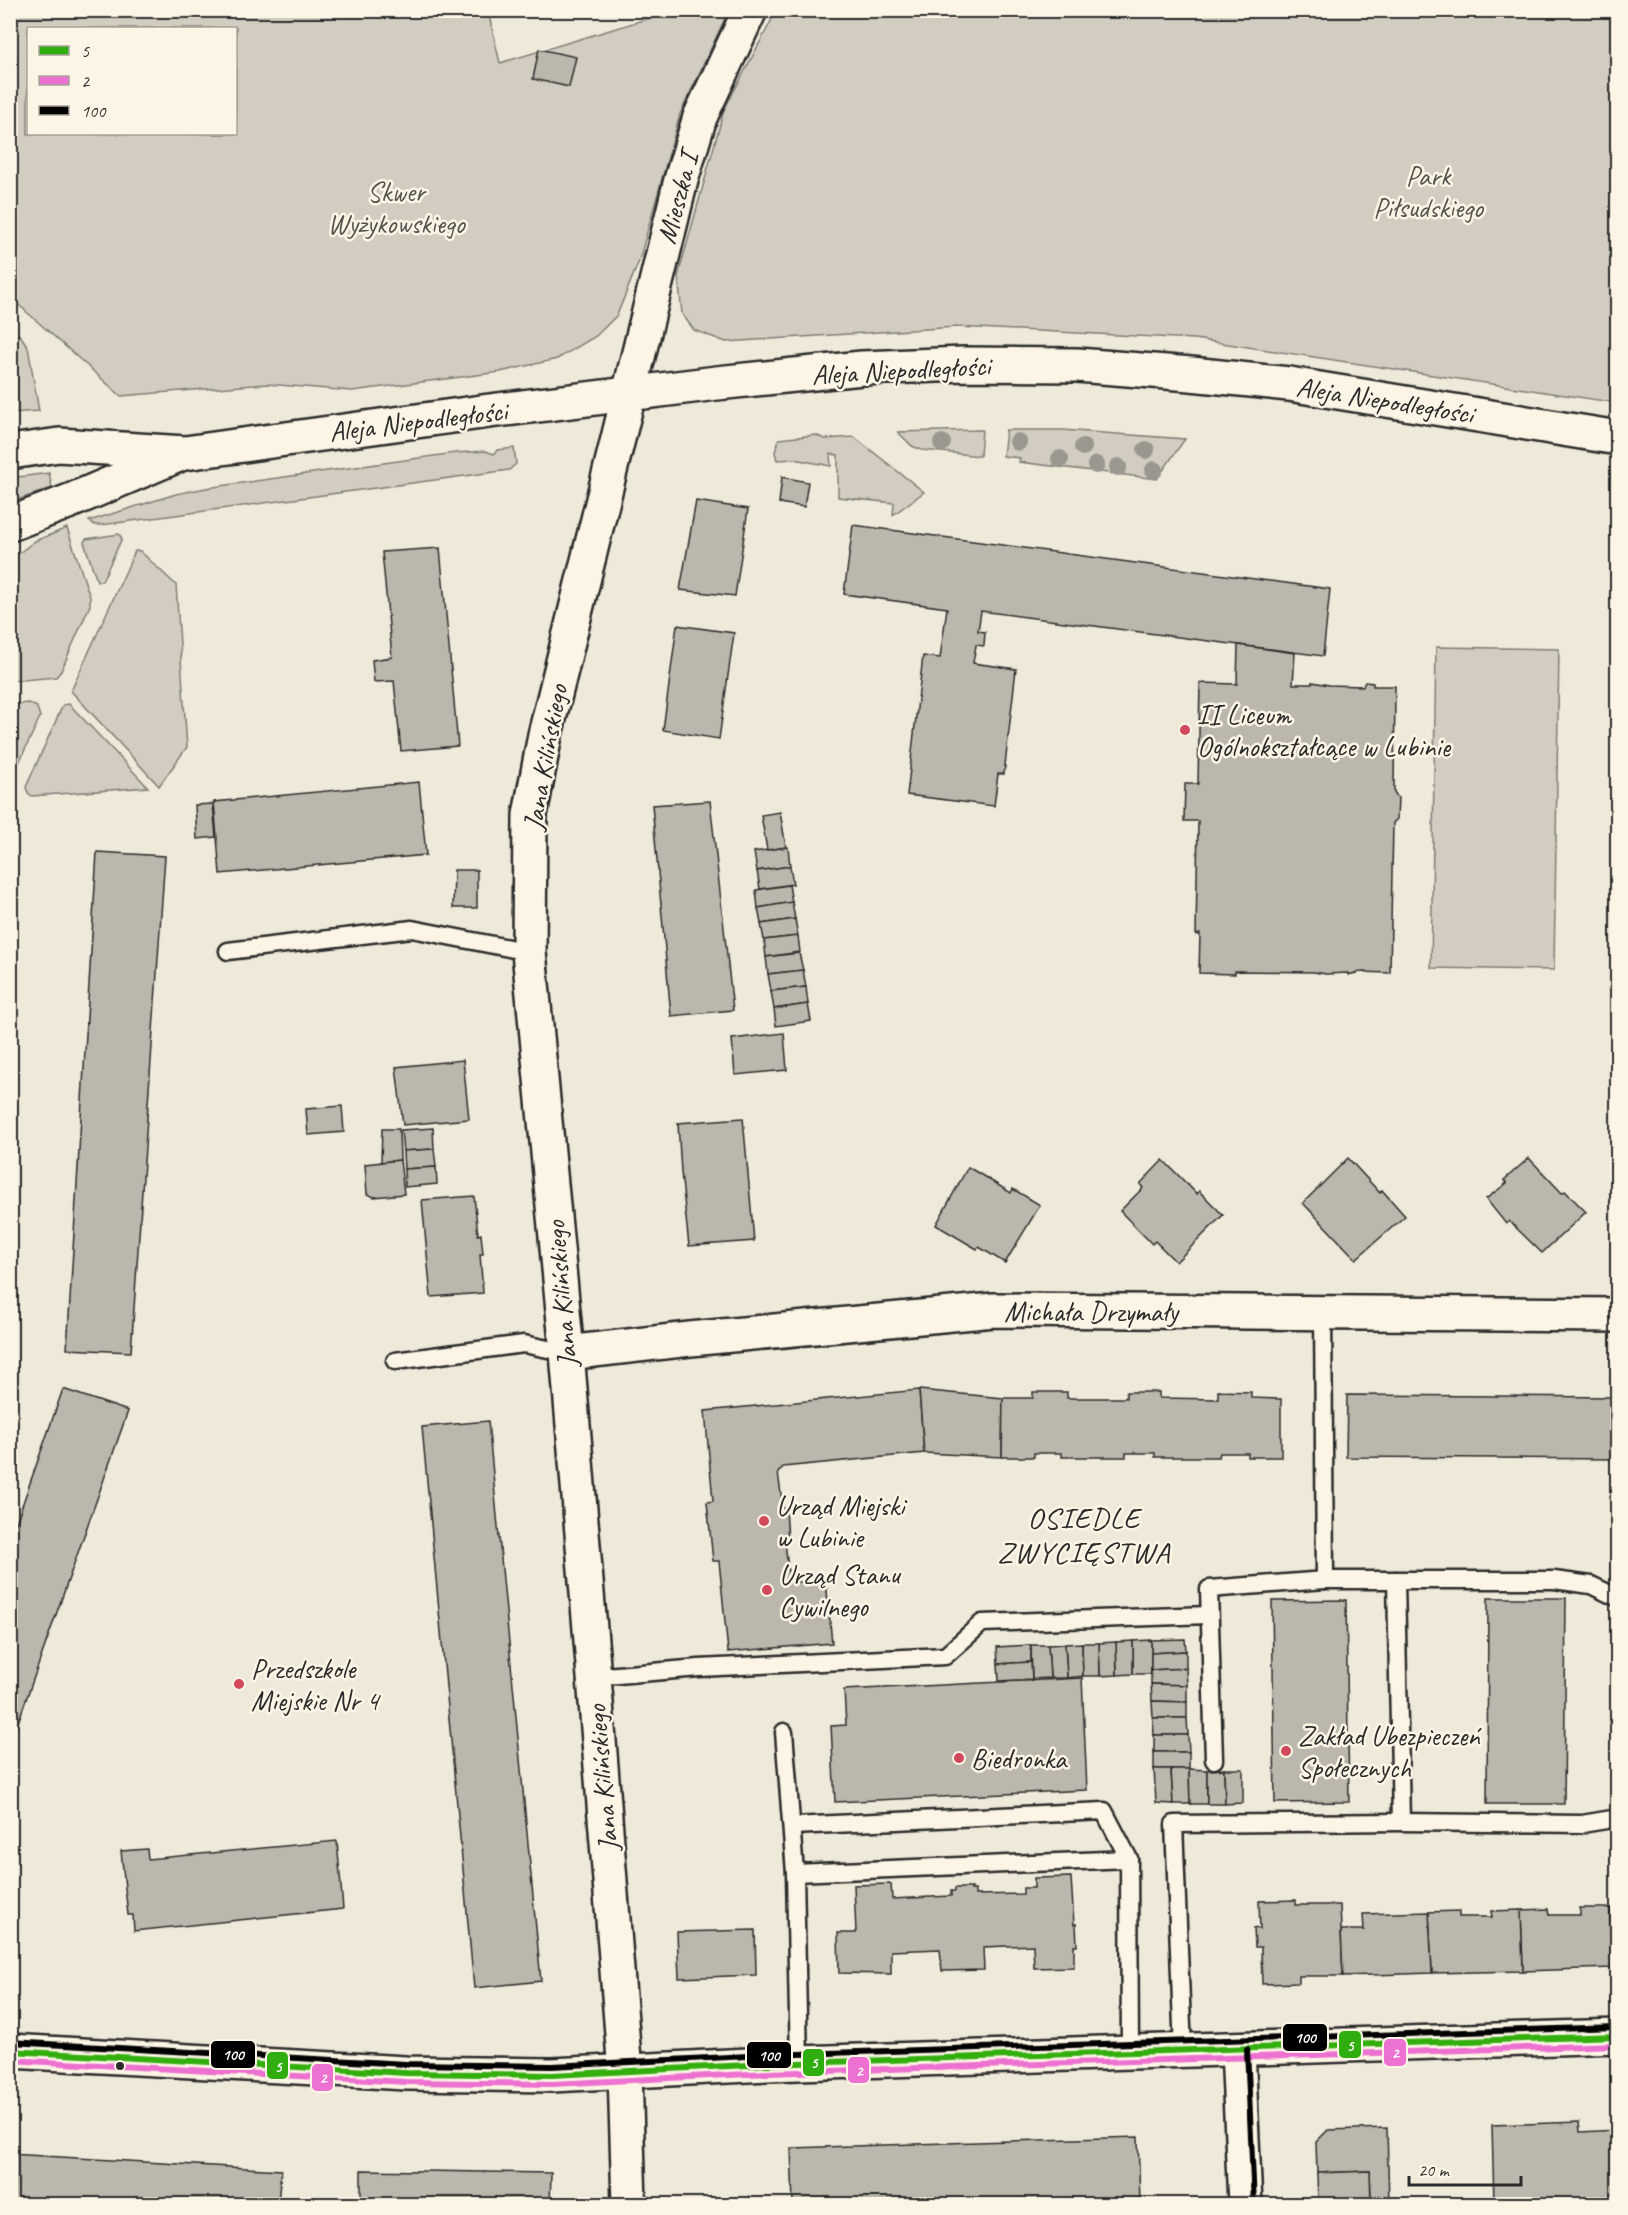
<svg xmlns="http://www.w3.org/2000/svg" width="1628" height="2215" font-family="Caveat,sans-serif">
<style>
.green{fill:#d2cdc0;stroke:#7e7c76;stroke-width:1.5;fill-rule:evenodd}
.building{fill:#bcb7ac;stroke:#2b2b2b;stroke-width:1.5}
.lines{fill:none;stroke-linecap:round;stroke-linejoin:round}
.lane-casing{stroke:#2b2b2b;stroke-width:21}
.street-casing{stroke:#2b2b2b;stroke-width:38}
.secondary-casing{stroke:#2b2b2b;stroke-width:38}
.lane{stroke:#fcf5e5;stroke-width:16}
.street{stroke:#fcf5e5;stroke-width:33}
.secondary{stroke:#fcf5e5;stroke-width:33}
.bus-1-casing{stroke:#fcf5e5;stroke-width:10}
.bus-2-casing{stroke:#fcf5e5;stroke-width:10}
.bus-3-casing{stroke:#fcf5e5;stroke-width:10}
.bus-1{stroke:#30ae0f;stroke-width:6}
.bus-2{stroke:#ed71d0;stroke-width:6}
.bus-3{stroke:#000;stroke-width:6}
.tree{fill:#9a978e}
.poi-dot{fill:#d1495b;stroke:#fcf5e5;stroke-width:2}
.bus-dot{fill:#2b2b2b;stroke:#fcf5e5;stroke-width:2}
.labels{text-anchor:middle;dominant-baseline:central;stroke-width:5;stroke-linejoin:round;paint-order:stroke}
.park-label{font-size:28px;fill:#555450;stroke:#fcf5e5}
.street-label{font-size:28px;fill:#2b2b2b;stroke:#fcf5e5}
.poi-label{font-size:28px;fill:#2b2b2b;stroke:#fcf5e5;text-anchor:start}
.neighbourhood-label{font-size:30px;letter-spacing:1.5px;fill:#2b2b2b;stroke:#fcf5e5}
.line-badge{stroke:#fcf5e5;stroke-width:2}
.badge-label{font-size:16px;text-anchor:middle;font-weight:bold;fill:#fff}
</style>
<rect width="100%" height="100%" fill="#efe9da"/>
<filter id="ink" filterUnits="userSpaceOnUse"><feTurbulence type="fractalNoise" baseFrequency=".0167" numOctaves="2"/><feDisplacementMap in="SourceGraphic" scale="12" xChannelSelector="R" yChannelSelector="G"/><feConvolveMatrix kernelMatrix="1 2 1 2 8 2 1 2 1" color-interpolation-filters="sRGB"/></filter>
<g filter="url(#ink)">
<g class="green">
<path d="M777,10L1617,11V403L1195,339L957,327L726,342L694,330L682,314L678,276L724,110Z"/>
<path d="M11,11H488L500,63L673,11H719L727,14L680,114L639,261L617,315L596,336L557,359L500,372L352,391L267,384L121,396L11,298ZM28,28H236V134H28Z"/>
<path d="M11,326L22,338L28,347L39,411L11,413Z"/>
<path d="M982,430L980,456L922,450L912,446L898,432Z"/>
<path d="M1006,430H1062L1185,439L1157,479L1019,462L1020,458L1003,456Z"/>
<path d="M815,435L825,439L854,437L924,492L893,515L894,503L838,497V455L830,454L831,466L794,459L777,460L775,452L779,439Z"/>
<path d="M514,448L516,464L509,470L101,525H95L89,521L176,494L206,488L455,453L486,451L494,454L497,450Z"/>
<path d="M49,473L52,488L11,502V478Z"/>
<path d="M67,528L90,597V605L61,671L56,677L11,681V559L35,541Z"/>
<path d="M119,534L122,538L102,581H97L84,542L86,539Z"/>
<path d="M135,551H140L176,585L187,747L159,786L71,691Z"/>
<path d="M1436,647L1559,649L1554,970L1431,968Z"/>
<path d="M28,703L37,707L40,717L11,780V705Z"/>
<path d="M69,704L148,787L32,796L28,793L26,787L63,705Z"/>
</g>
<g class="building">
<path d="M539,49L576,57L569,87L533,79Z"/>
<path d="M782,477L808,482L804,507L779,503Z"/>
<path d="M696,501L748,509L735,596L680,590Z"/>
<path d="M853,525L1330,589L1323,656L981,611L978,631L985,632L984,646L976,645L973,663L1016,669L1004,774H998L994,806L907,795L923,656L940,658L947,608L844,594Z"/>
<path d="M440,548L458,746L401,751L394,681L374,682L372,660L392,657L382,552Z"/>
<path d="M677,625L734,633L719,739L663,730Z"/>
<path d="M1238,645L1295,653L1293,684H1312V682L1329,685L1363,686L1365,682L1373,683V686H1395L1394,792L1398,798L1397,819L1393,823L1390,973L1360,972L1348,975V973L1326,974L1314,972L1235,971V974L1199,973L1200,934L1196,935L1198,821H1184L1185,784H1198L1200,683L1237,684Z"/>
<path d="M419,782L426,855L220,874L214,802Z"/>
<path d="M710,801L733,1010L671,1016L652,805Z"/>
<path d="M213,804L216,837L197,839L195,805Z"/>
<path d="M780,812L786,847L767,850L761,815Z"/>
<path d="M788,847L790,866L757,871L754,852Z"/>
<path d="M97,852L165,856L131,1352L67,1349Z"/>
<path d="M790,866L793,884L760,889L757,871Z"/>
<path d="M454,870H477V908H453Z"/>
<path d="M789,885L792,902L758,908L756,890Z"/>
<path d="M792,902L795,919L761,924L758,908Z"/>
<path d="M795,919L798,936L764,940L761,924Z"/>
<path d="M798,936L800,952L766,957L764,940Z"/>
<path d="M799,953L803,970L768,974L766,957Z"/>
<path d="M803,970L806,987L771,991L768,974Z"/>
<path d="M806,987L808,1004L774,1009L771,991Z"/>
<path d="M808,1004L811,1021L776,1026L774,1009Z"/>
<path d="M784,1033L787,1070L735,1075L732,1039Z"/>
<path d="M463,1060L469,1119L403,1125L396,1067Z"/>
<path d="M342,1106L344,1132L308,1135L306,1109Z"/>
<path d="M743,1118L754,1241L689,1246L681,1172L678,1123Z"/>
<path d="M433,1128L434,1149L403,1151L401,1130Z"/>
<path d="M382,1129H399L400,1160L381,1162Z"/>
<path d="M434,1149L436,1167L404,1169L403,1151Z"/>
<path d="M1348,1158L1380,1193L1382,1190L1405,1216L1356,1259L1303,1203Z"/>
<path d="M1529,1158L1562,1193L1565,1191L1586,1212L1542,1253L1509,1221L1506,1224L1486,1199L1507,1183L1504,1180Z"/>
<path d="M400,1160L404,1194L374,1197L367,1194L365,1164Z"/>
<path d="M1163,1160L1197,1194L1199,1191L1223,1215L1176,1262L1155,1241L1152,1244L1120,1211L1143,1188L1140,1184Z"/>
<path d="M436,1167L437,1184L405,1187L404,1169Z"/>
<path d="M968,1167L1011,1193L1013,1189L1040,1205L1005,1263L979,1247L977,1249L936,1225Z"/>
<path d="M474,1196L478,1235L481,1234L483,1254H480L483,1293L431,1297L422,1200Z"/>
<path d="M63,1389L128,1411L10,1745V1540Z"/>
<path d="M919,1390L924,1453L783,1467L778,1473L783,1508L786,1509L788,1540L785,1541L789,1578L795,1582L826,1581L832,1643L728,1652L719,1561H713L707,1502L713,1501L705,1411Z"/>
<path d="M919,1390L1003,1398L1002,1457L924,1453Z"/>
<path d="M1218,1391L1251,1392V1398L1281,1399V1457H1248V1453H1220L1219,1457H1155V1453H1126V1457H1062V1453H1034V1457H1002L1003,1398H1033V1392H1067V1398H1126V1392H1159V1398L1218,1399Z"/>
<path d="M1347,1395L1618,1397V1459L1346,1457Z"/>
<path d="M488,1421L541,1981L474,1988L422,1427Z"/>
<path d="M1488,1598H1566L1564,1804H1487Z"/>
<path d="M1346,1600L1349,1802L1275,1803L1272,1601Z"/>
<path d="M1185,1639L1186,1651L1151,1653V1640Z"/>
<path d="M1151,1640V1674H1133V1641Z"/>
<path d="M1133,1641V1674L1117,1675L1116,1642Z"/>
<path d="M1116,1642L1117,1675L1100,1676L1099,1643Z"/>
<path d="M1082,1643L1083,1676L1067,1678L1065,1644Z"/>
<path d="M1082,1643H1099L1100,1676H1083Z"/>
<path d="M1065,1644L1067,1678H1050L1048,1645Z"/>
<path d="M1031,1645V1662L998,1664L997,1647Z"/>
<path d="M1031,1645H1048L1050,1678L1032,1679Z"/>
<path d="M1186,1651V1668L1151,1670V1653Z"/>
<path d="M1031,1662L1032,1679L999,1681L998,1664Z"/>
<path d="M1186,1668L1187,1685L1151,1684V1670Z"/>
<path d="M1082,1678L1087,1790L835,1802L831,1726L846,1725L844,1690Z"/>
<path d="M1151,1684L1187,1685V1702L1152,1701Z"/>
<path d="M1152,1701L1187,1702V1718H1153Z"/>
<path d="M1153,1718H1187L1188,1735H1154Z"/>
<path d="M1154,1735H1188L1189,1752H1154Z"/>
<rect x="1154" y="1752" width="35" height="17"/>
<path d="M1154,1769H1171L1173,1804L1156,1803Z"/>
<path d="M1171,1769H1189L1190,1804H1173Z"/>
<path d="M1189,1769L1207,1770V1804H1190Z"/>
<path d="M1224,1769L1225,1804H1207V1770Z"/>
<path d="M1224,1769H1243V1803L1225,1804Z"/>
<path d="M337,1841L343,1909L134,1931L133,1915H128L121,1851L147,1849L148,1859Z"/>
<path d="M1071,1877L1074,1925L1076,1924L1077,1946H1074V1967L1034,1968L1033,1945L983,1947L984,1970L942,1971L940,1949L891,1951V1974L839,1973L838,1933H856L854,1885L891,1884L892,1899L951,1896V1891H955V1888H972L971,1890H975V1895L1023,1894V1888H1034V1878Z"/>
<path d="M1296,1900V1905H1340L1343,1976H1299V1983L1262,1984L1261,1947H1255L1254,1928L1260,1929L1259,1901Z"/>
<path d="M1580,1908H1610L1612,1968L1523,1971L1521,1910L1548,1909L1549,1915H1580Z"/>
<path d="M1610,1908H1618V1968H1612Z"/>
<path d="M1521,1910L1523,1971L1432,1973L1429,1912L1459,1911V1917H1492L1491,1911Z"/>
<path d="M1429,1912L1432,1973L1343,1976L1341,1930H1364L1363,1914Z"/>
<path d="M755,1930L756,1975L679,1978L677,1932Z"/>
<path d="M1579,2122L1580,2132L1618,2130V2203L1494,2204L1492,2125Z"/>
<path d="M1387,2128L1389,2204H1371L1370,2171L1317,2173L1316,2142L1328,2130Z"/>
<path d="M1138,2137L1140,2204H793L791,2148Z"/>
<path d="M10,2154L281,2170L278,2204H10Z"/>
<path d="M361,2170L551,2173L550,2204H361Z"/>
<path d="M1370,2171L1371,2204H1318L1317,2173Z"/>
</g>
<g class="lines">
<defs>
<g id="lane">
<path d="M228,951L412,929L529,952"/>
<path d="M1323,1312L1325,1580H1554L1591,1585L1618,1598"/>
<path d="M395,1361L524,1344L567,1353"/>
<path d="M1396,1580L1401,1822"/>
<path d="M594,1677L699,1668L945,1656L982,1623L1209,1615"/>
<path d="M784,1732L795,1873L799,2063"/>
<path d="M1214,1760L1209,1589L1325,1580"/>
<path d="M793,1826L1104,1811L1129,1859L1130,2052"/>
<path d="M795,1873L1129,1859"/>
<path d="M1183,2051L1174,1824L1401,1822L1582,1824L1618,1818"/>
</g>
<g id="street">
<path d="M567,1353L690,1339L994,1310L1618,1315"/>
<path d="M1238,2049L1245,2204"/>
<path d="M10,2051L406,2073L552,2075L768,2064L1618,2036"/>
<path d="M629,2204L625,2072L594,1677L567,1353L529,952L530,815L545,735L629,394"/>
</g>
<g id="secondary">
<path d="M629,394L681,180L700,117L750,10"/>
<path d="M10,452L59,445L185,453L489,411L717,383L862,368L963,364L1077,365L1191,374L1289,384L1618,438"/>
<path d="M10,524L70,501L178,455"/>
</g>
</defs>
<use href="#lane" class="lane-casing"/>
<use href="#street" class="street-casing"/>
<use href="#secondary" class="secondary-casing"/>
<use href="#lane" class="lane"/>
<use href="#street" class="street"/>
<use href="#secondary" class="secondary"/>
<defs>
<path id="bus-1" d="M10,2051L406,2073L552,2075L768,2064L1618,2036"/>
<path id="bus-2" d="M10,2060L406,2082L552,2084L768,2073L1618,2045"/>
<g id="bus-3">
<path d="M10,2042L406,2064L552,2066L768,2055L1618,2027"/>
<path d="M1247,2049L1254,2204"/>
</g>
</defs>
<use href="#bus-1" class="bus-1-casing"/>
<use href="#bus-2" class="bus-2-casing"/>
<use href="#bus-3" class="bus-3-casing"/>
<use href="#bus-1" class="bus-1"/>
<use href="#bus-2" class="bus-2"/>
<use href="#bus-3" class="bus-3"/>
</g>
<g class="tree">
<circle cx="1018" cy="442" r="9"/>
<circle cx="942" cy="443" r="9"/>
<circle cx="1083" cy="447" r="9"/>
<circle cx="1146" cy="450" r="9"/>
<circle cx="1060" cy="459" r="9"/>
<circle cx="1096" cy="465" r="9"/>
<circle cx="1118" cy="467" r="9"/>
<circle cx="1154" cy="470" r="9"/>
</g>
</g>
<g class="poi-dot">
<circle cx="1185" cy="730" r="6"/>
<circle cx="764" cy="1521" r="6"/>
<circle cx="767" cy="1590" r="6"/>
<circle cx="239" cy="1684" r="6"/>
<circle cx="1286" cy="1751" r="6"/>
<circle cx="959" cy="1758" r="6"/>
</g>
<circle class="bus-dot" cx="120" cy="2066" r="5"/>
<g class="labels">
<g class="park-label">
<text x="1428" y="175">Park<tspan x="1428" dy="32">Piłsudskiego</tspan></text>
<text x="396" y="191">Skwer<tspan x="396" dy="32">Wyżykowskiego</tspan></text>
</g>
<g class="street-label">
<text transform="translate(677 198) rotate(-75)">Mieszka I</text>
<text transform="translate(901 370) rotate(-3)">Aleja Niepodległości</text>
<text transform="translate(1385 400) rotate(9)">Aleja Niepodległości</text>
<text transform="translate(418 421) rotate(-7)">Aleja Niepodległości</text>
<text transform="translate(545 757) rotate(-80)">Jana Kilińskiego</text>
<text transform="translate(561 1294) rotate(-95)">Jana Kilińskiego</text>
<text x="1091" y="1311">Michała Drzymały</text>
<text transform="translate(602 1778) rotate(-95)">Jana Kilińskiego</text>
</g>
<g class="poi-label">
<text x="1197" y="714">II Liceum<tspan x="1197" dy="32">Ogólnokształcące w Lubinie</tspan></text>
<text x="776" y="1505">Urząd Miejski<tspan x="776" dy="32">w Lubinie</tspan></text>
<text x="779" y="1574">Urząd Stanu<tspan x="779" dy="32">Cywilnego</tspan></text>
<text x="251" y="1668">Przedszkole<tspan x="251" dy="32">Miejskie Nr 4</tspan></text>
<text x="1298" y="1735">Zakład Ubezpieczeń<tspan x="1298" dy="32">Społecznych</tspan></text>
<text x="971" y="1758">Biedronka</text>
</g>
<g class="neighbourhood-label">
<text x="1084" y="1518">OSIEDLE<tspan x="1084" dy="34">ZWYCIĘSTWA</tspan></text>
</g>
</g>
<g class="line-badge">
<rect x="1282" y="2023" width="46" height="29" rx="6" fill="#000"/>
<rect x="1338" y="2030" width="24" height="29" rx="6" fill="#30ae0f"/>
<rect x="1383" y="2038" width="24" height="29" rx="6" fill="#ed71d0"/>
<rect x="210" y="2040" width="46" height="29" rx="6" fill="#000"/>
<rect x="746" y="2041" width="46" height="28" rx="6" fill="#000"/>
<rect x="802" y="2048" width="23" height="29" rx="6" fill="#30ae0f"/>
<rect x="266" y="2051" width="23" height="29" rx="6" fill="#30ae0f"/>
<rect x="847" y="2056" width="23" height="28" rx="6" fill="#ed71d0"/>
<rect x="311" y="2063" width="23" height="29" rx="6" fill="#ed71d0"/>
</g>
<g class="badge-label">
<text x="1305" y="2043">100</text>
<text x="1350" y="2051">5</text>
<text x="1395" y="2058">2</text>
<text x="233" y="2060">100</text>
<text x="769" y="2061">100</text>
<text x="814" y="2068">5</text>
<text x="278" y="2072">5</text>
<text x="859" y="2076">2</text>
<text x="323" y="2083">2</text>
</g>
<rect width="1628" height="2215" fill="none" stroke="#fcf5e5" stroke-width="36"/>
<rect x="18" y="18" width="1592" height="2179" fill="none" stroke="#2b2b2b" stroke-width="2" filter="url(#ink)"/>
<rect x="27" y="27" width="210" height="108" fill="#fcf5e5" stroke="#a8a49b" stroke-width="1.5"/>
<rect x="39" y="46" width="30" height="9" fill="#30ae0f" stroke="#a8a49b" stroke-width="1.5"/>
<text x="81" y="57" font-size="18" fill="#2b2b2b">5</text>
<rect x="39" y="76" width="30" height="9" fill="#ed71d0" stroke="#a8a49b" stroke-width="1.5"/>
<text x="81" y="87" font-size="18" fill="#2b2b2b">2</text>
<rect x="39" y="106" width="30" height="9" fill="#000000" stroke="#a8a49b" stroke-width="1.5"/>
<text x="81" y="117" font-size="18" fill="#2b2b2b">100</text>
<path d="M1409 2176v9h112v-9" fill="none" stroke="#2b2b2b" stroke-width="3"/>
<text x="1418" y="2176" font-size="18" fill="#2b2b2b" stroke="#fcf5e5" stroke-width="4.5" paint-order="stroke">20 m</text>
</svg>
